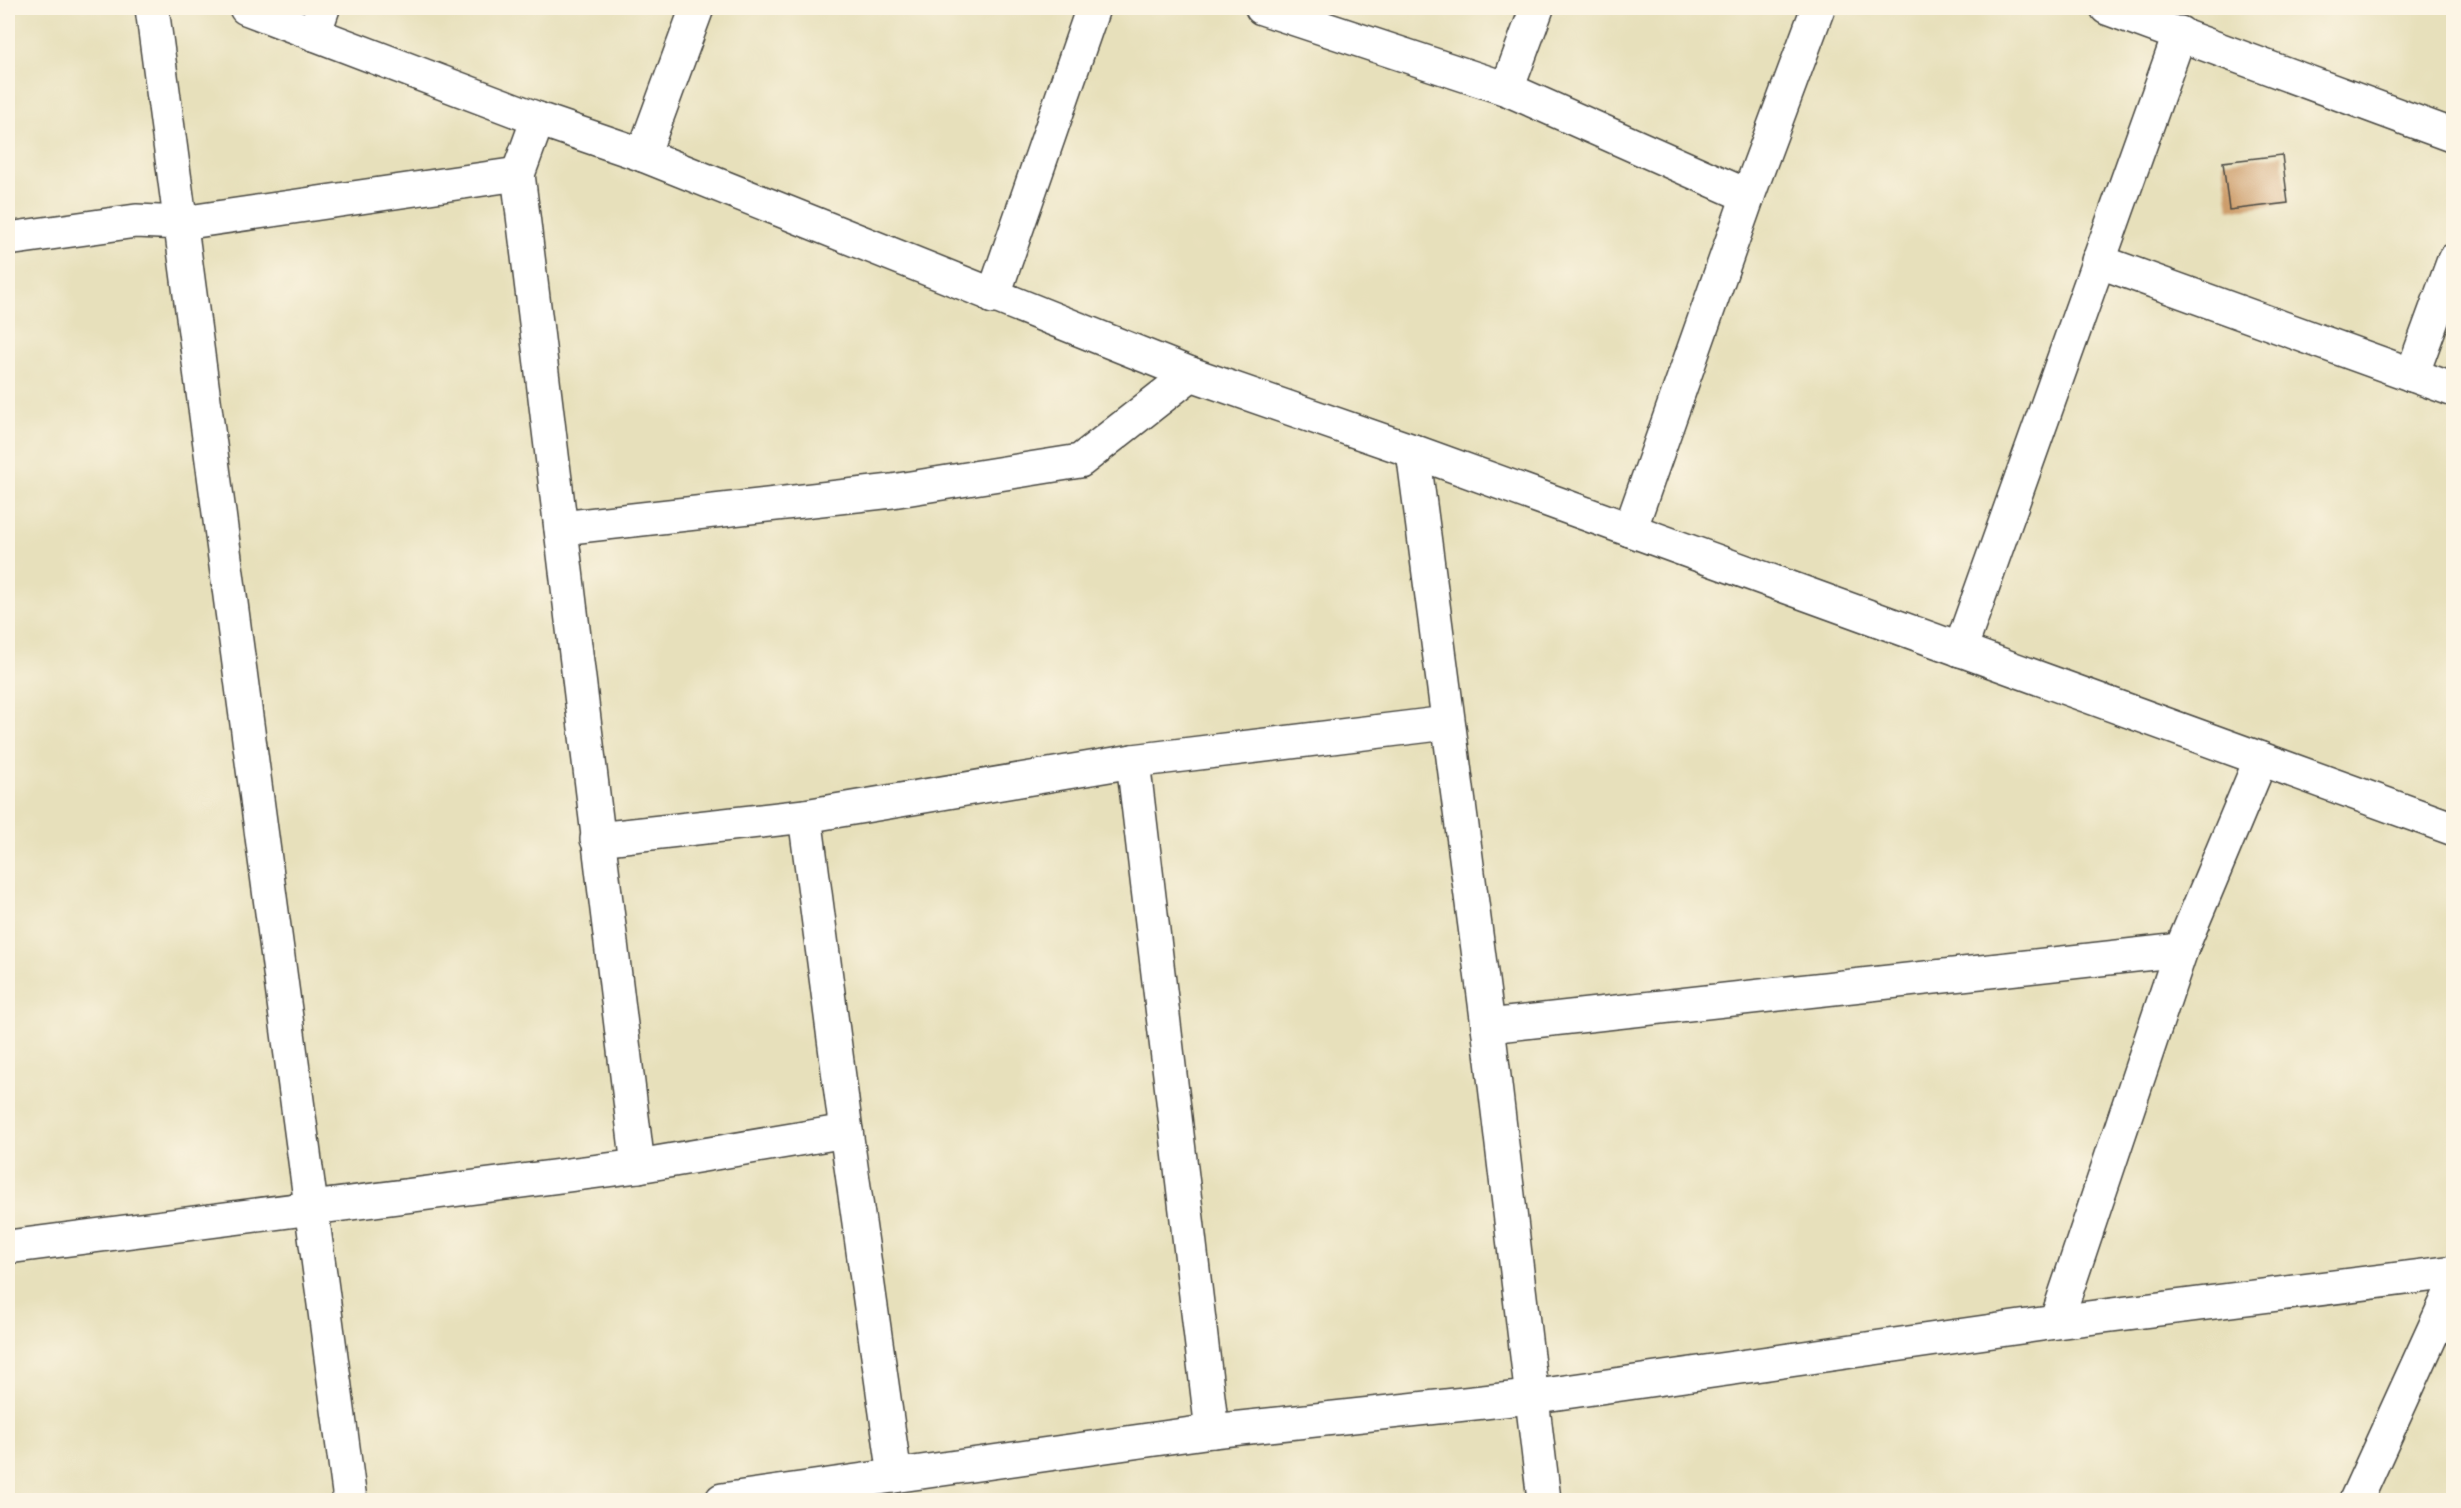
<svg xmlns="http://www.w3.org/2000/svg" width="2461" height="1508" font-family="Dekko,sans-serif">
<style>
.building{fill:#cb9a66}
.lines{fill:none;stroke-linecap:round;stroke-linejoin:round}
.street-casing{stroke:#474641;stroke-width:36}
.street{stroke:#fff;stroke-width:33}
</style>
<rect width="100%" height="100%" fill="#fcf5e5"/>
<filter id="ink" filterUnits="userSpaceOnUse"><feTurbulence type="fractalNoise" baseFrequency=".0167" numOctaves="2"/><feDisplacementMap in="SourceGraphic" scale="12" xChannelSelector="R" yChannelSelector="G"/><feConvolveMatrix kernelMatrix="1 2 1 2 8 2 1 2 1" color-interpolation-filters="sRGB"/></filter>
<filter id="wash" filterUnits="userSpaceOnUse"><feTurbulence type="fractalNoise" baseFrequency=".008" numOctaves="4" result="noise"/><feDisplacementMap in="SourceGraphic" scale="24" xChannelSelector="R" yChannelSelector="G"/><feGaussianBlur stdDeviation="1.35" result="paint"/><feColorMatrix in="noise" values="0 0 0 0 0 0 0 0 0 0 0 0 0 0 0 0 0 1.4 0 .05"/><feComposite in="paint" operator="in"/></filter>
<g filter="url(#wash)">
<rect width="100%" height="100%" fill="#e7e0bb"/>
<g id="blocks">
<path class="building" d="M2282,155L2288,203L2229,210L2223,162Z"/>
</g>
</g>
<g filter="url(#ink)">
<use href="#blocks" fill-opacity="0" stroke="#474641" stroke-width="1.5"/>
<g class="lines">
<defs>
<g id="street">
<path d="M152,8L350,1500"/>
<path d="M246,8L538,119L643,155L1191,374L1413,451L2454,829"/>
<path d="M1262,8L1507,89L1748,196"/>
<path d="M2107,8L2454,136"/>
<path d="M314,34L323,8"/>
<path d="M1507,89L1537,8"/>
<path d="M538,119L518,174L638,1166"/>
<path d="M643,155L697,8"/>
<path d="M8,239L136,221L182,223L518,174"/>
<path d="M2098,261L2454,390"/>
<path d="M993,297L1093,8"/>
<path d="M2412,375L2454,260"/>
<path d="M1413,451L1488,1026L1544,1500"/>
<path d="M561,528L892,491L1080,461L1191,374"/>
<path d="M1630,530L1748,196L1818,8"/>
<path d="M1960,650L2180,33"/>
<path d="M1133,761L1212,1431"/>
<path d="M805,816L846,1131L895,1476"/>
<path d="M597,839L805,816L1133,761L1447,723"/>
<path d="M1488,1026L2181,950"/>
<path d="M8,1247L638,1166L846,1131"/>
<path d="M2056,1322L2181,950L2261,759"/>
<path d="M722,1500L1212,1431L1530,1397L2056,1322L2454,1272"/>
<path d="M2356,1500L2454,1285"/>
</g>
</defs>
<use href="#street" class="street-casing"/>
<use href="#street" class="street"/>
</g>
</g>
<rect width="2461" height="1508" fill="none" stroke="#fcf5e5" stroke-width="30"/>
</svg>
